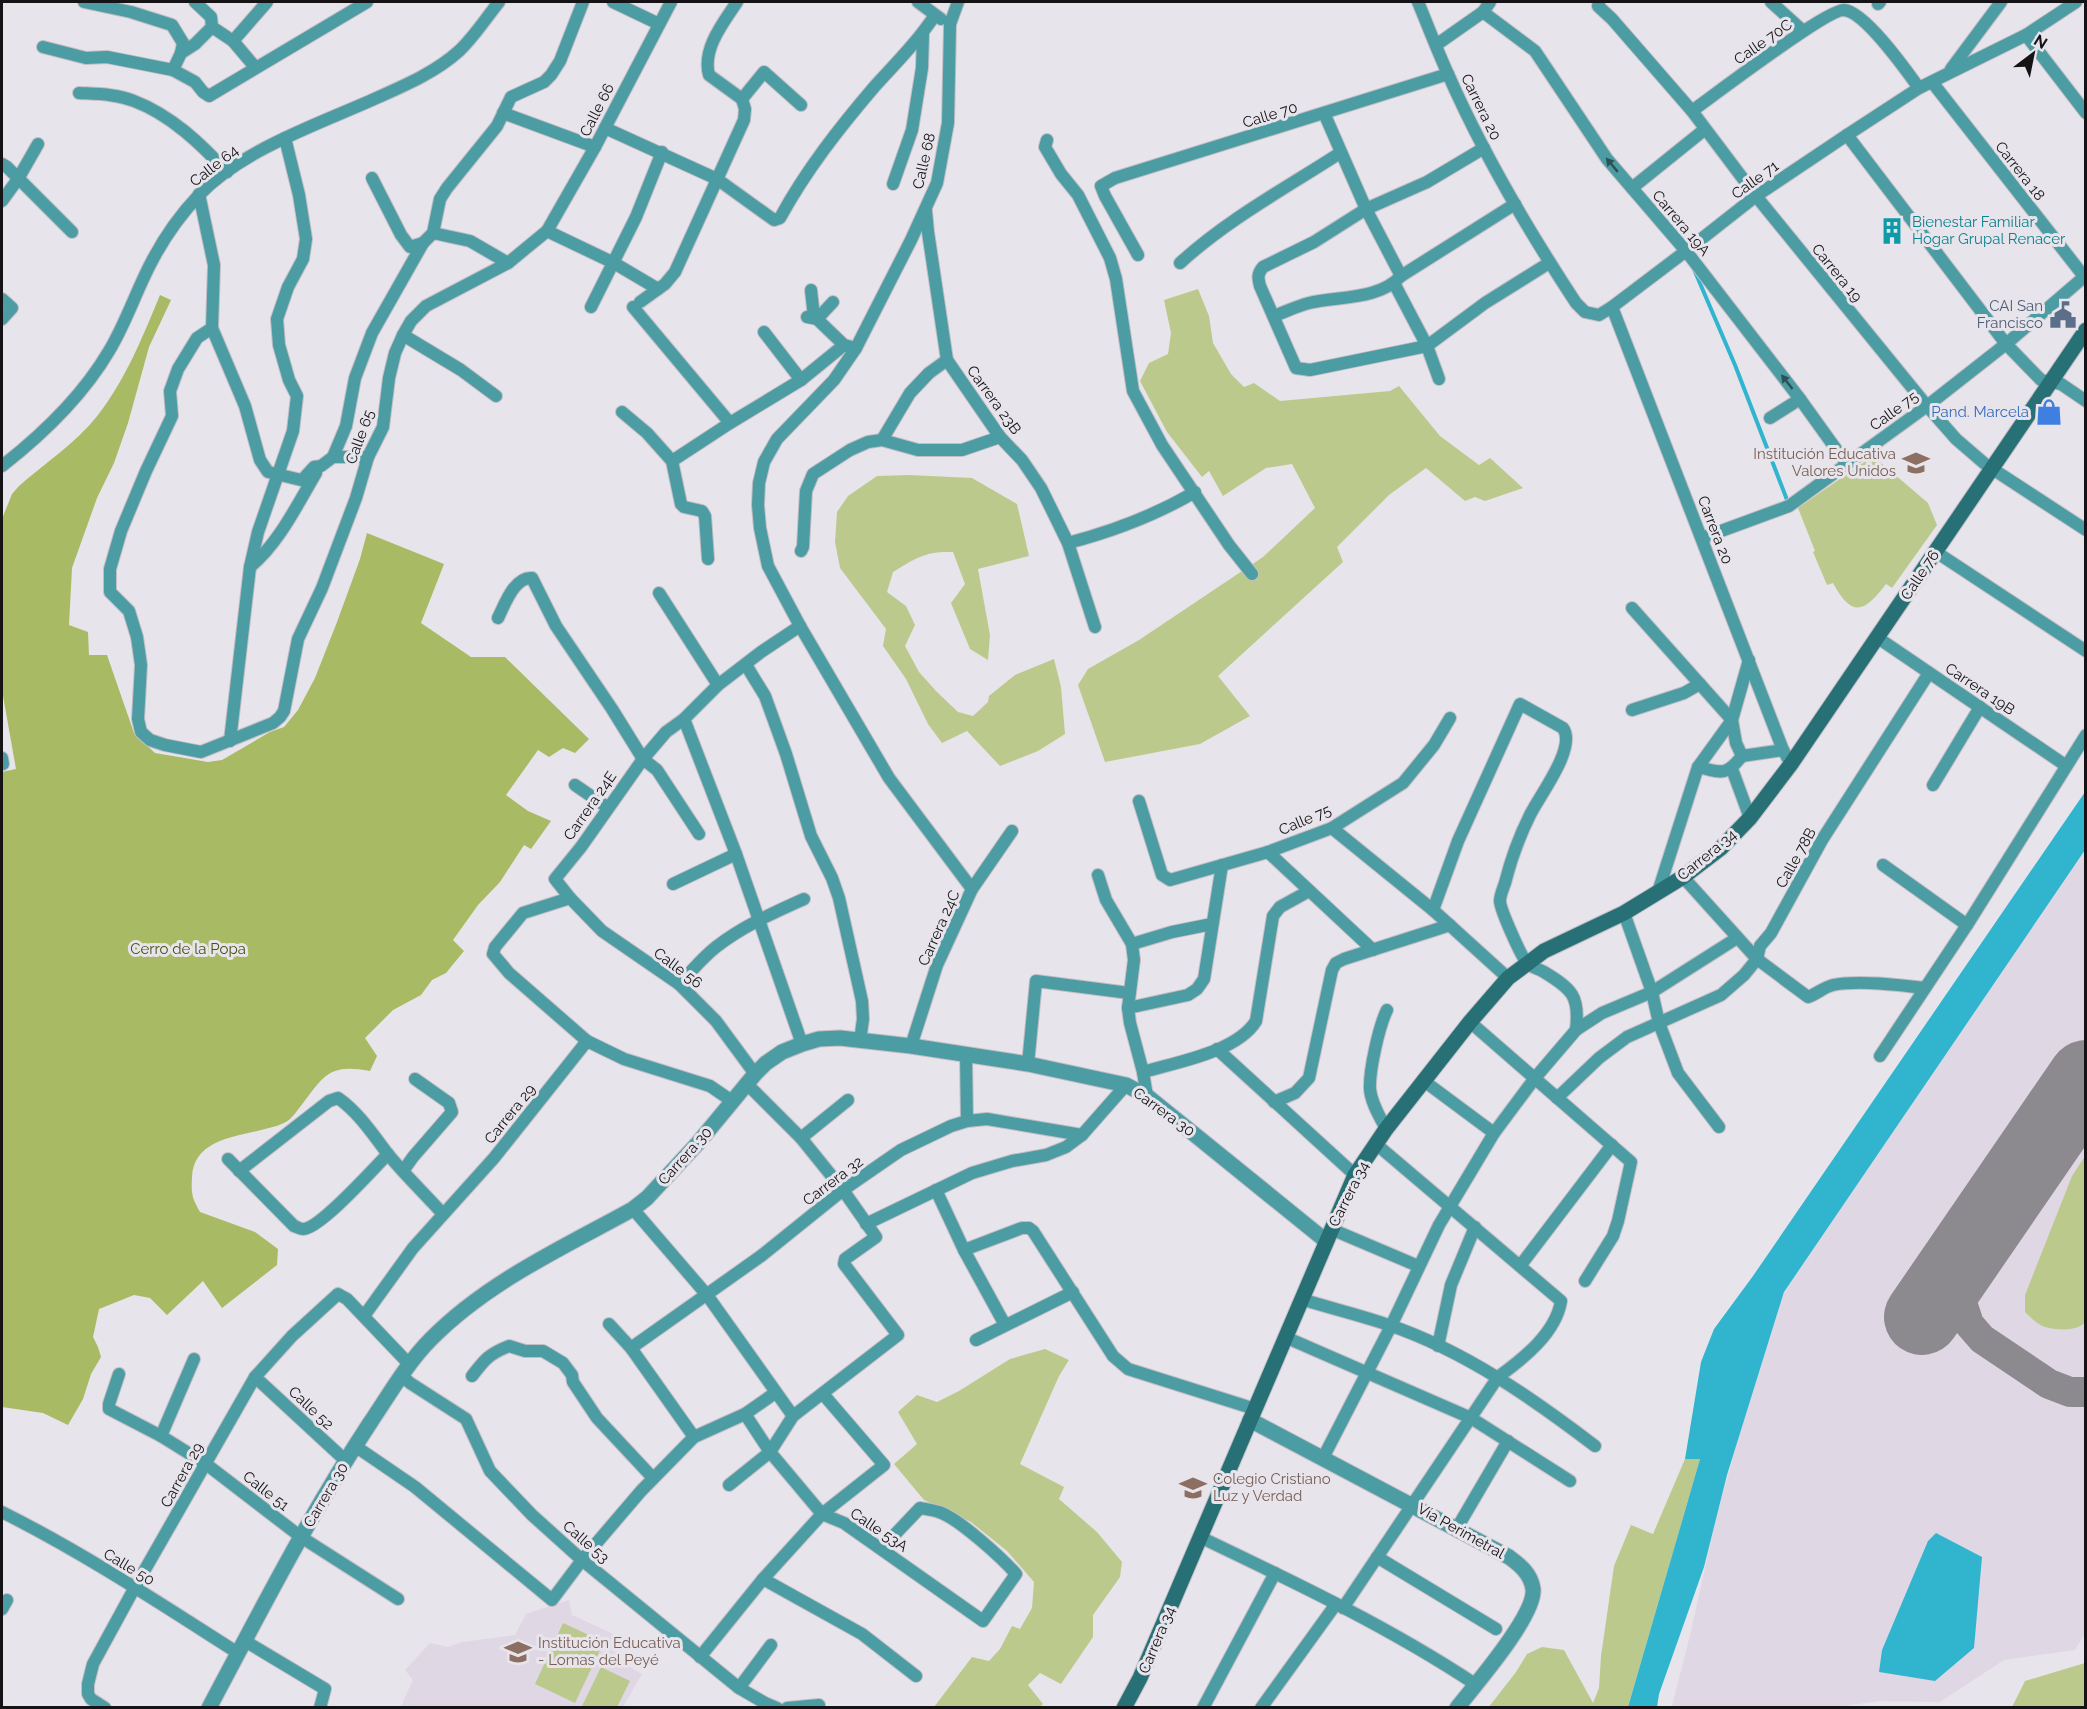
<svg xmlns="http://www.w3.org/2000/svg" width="2087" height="1709" font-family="Raleway,sans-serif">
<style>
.built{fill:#e0d7e5}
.green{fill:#bbca8c}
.forest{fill:#a8ba63}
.water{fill:#31b5cf}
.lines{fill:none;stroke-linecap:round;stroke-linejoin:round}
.stream{stroke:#31b5cf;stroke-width:4}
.taxiway{stroke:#8c8a8f;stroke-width:30}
.runway{stroke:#8c8a8f;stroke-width:76}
.minor-casing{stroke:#c2bec5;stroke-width:14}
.tertiary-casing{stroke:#c2bec5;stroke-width:17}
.secondary-casing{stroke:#c2bec5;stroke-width:17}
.minor{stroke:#4c9ca3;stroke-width:12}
.tertiary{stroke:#4c9ca3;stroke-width:15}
.secondary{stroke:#277076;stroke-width:15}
.oneway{fill:#2e5155}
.labels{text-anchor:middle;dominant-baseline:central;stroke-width:6;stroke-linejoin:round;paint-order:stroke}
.street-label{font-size:15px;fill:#151316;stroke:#e8e4eb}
.culture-label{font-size:15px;fill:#0d838f;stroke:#e8e4eb;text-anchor:start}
.service-label{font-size:15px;fill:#4e5e75;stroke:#e8e4eb;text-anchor:end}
.shop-label{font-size:15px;fill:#366cbe;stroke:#e8e4eb;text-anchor:end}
.education-label{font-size:15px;fill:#785e54;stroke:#e8e4eb;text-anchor:start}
.park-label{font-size:15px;fill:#485313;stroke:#e8e4eb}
</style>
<rect width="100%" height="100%" fill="#e8e4eb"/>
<g class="built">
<path d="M2085,850V1634L2075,1650L2004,1660L1940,1702L1880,1701L1831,1708H1674L1672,1706L1691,1631L1715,1522L1739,1435L1784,1292Z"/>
<path d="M569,1600L572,1615L622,1638L613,1657L642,1674L623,1707L400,1708L413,1680L405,1670L430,1643L448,1647L462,1642L515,1635L526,1614Z"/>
</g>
<g class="green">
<path d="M1198,289L1209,316L1213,343L1231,374L1244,387L1254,383L1280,401L1390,391L1399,386L1440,436L1479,465L1490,458L1523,488L1485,501L1475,497L1465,501L1426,468L1389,495L1337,547L1343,562L1218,676L1250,716L1200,744L1105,762L1078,685L1088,669L1139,640L1263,557L1315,508L1292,464L1266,468L1223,496L1209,471L1202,477L1167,432L1140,381L1149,363L1168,354L1171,333L1164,300Z"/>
<path d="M1873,456L1928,503L1937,525L1892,588L1886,584C1864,613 1852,618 1833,583L1827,585L1813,552L1815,551L1798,508Z"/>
<path d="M909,475L972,478L1017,504L1029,556L978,569L990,635L988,660L970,649L951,603L965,584L953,552C925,551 916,558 893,572L887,592L906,606L915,625L905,646L919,672L936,691L958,712L973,716L988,702L989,696L1015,675L1054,659L1061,687L1065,734L1038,751L1000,766L967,731L942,743L928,724L906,679L883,646L886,629L840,568L835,542L837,512L848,496L877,476Z"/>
<path d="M2085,1156V1322C2077,1332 2057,1330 2045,1327C2037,1324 2031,1318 2025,1312V1295L2072,1176Z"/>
<path d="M1045,1349L1069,1360L1059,1376L1020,1464L1064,1487L1059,1499L1097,1532L1122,1562L1120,1577L1093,1615V1637L1061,1684L1040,1673L1028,1685L1043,1704L1040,1707H934L972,1657L989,1661L1000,1649L1012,1626L1020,1629L1032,1608L1034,1582L1007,1551L971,1522L924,1500L894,1464L917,1444L898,1412L917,1395L937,1402L959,1391L1010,1359Z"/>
<path d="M1685,1459H1700L1628,1707L1488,1708L1516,1672L1527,1654L1542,1647L1564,1650L1593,1703L1599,1688L1601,1656L1614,1566L1631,1525L1653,1534Z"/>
<path d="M563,1623L604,1642L575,1703L535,1684Z"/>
<path d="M2085,1663V1707H2012L2025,1681Z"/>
<path d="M601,1667L630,1681L617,1707L582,1706Z"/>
</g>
<path class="forest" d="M160,295L171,300L149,347L128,423L114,463L97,498L72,568L69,625L88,632L89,655H107L134,733L155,753L208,762L222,760L270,732L284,727L298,710L315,678L337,622L360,559L367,533L444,564L421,623L471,657H505L589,739L575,753L563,748L549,757L538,750L506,795L528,811L551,821L531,849L524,845L500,882L478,905L453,940L464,951L446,973L432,980L421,995L393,1010L365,1038L377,1056L370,1071C328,1063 324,1076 300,1107C295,1113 292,1119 284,1123C253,1137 194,1132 192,1177C191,1194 192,1198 200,1212L255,1232L278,1249L277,1265L222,1308L203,1281L167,1315L150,1298L134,1295L99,1309L93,1337L98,1347L101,1357L91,1374L83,1399L68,1425L43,1413L2,1407V772L16,769L2,690V519L12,494L19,486C45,463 76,443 98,415C126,379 143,336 160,295Z"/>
<g class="water">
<path d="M2085,792V850L1784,1292L1727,1475L1704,1567L1659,1694L1657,1707H1628L1700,1459H1685L1701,1362L1714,1329L1753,1276Z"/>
<path d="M1936,1533L1982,1557L1974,1648L1935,1681L1879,1672L1882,1650L1928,1541Z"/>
</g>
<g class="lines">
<path class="stream" d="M1693,267L1735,365L1789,505"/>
<path class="taxiway" d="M1952,1272L1969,1324L1982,1339L2049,1384L2070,1392H2086"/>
<path class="runway" d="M1922,1317L2086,1078"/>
<defs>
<g id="minor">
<path d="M84,2L131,12L172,25L183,43L181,53"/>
<path d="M195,2L211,17L212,27L233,41L255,67"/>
<path d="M613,2L659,24"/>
<path d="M737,2C723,23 702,49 709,75L742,99"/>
<path d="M918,2L941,19"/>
<path d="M958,2L950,24L948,123L937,183L911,240L856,348L834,380L777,439L764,462L759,483L758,505L760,528L768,566L800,626L889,778L972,889"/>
<path d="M1418,2C1428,26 1437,50 1448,74C1483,154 1528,230 1576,303L1585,312L1599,315L1612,307L1686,251L1756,196L1847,135L1919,88L2026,35L2076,2"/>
<path d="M1599,2L1598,6L1612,19L1692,111L1756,196L1927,406L1956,439L1985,464L2086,530"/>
<path d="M1771,2L1803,31"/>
<path d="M1878,4L1880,2"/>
<path d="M1483,12L1535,51L1607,159L1686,251L1800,399L1846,463"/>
<path d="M2026,35L2086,113"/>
<path d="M233,41L267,2"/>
<path d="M1436,45L1483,12L1490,2"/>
<path d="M43,47L86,58L107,57L173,70L195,82L203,92L209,96L367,2"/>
<path d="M1951,69L2001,2"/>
<path d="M173,70L181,53L195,44L212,27"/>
<path d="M1932,82L2086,279"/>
<path d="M79,93C97,94 117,94 134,101C171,115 201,144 227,172"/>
<path d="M1692,111C1713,96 1827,9 1844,10C1865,12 1906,70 1919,88"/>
<path d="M503,113L595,147"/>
<path d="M1324,113L1366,209L1401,276"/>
<path d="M605,128L717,179L774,220L780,218C806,170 840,127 875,86C896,63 918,41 935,15"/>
<path d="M1847,135L2006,344L2041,380L2061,384L2086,401"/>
<path d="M1047,140L1045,147L1061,174L1078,195L1110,258L1116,279L1133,391L1162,445L1229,545L1252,574"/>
<path d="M1484,148L1427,182L1366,209L1314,242L1263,267C1257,274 1258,278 1260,286L1296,368L1310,370L1427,346L1485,303L1549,263"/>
<path d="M2,164L7,167L72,232"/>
<path d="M372,178L401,235L410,247L423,243"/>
<path d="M893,184L912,130L922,68L923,34"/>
<path d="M1632,188L1704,130"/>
<path d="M199,194L214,265L212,328L245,406L260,460L268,472L301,480L304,478L314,467L321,466L333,457L346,426L355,378L372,333L423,243L433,233L440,199L447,188L497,126L511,97L544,82L551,75L560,61L583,2"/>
<path d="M2,201L18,179L38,144"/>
<path d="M926,211L928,232L947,360L1000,437L1022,460L1041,488L1068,543L1095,627"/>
<path d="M547,231L614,263L658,289"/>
<path d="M433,233L470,241L508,263"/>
<path d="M1138,255L1105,196L1101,186L1115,178L1448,74"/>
<path d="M1180,263C1228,219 1286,188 1340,153"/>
<path d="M1394,283L1427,346L1439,379"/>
<path d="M811,290L814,317"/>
<path d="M2,299L12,308L2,319"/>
<path d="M640,302L665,284L675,272L744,120L745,109L742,99L764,72L801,105"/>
<path d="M591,307L636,217L662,152"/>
<path d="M633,307L730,423"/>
<path d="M1612,307L1783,750L1791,764"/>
<path d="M1274,316C1285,312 1297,306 1309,303C1339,296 1379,300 1401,276L1515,204"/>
<path d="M807,317L817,319L844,345"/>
<path d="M817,319L833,302"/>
<path d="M212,328L197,338L178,369L170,391L172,416L146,471L121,531L110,569V592L129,611L137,637L141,665L138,719L141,732L150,740L165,745L201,752L273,723L280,717L284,711L298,639L322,588L356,498L368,457L383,427L389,378L395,353L403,335L411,321L426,306L508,263L547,231L595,147L671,2"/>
<path d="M764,332L801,380"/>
<path d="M403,335L461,370L496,396"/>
<path d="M622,412L647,433L672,461L681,504L684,507L702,511L705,516L708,559"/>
<path d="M1770,418L1800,399"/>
<path d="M882,440L910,393L929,373L947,360"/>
<path d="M333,457H368"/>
<path d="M672,461L730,423L801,380L844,345L856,348"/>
<path d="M2,466C43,434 82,397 109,351C126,323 136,291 152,261C164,238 181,214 199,195C244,148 322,123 381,96C408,84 437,71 459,51C474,37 486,18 499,2"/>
<path d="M1702,538L1789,506L1927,406L2006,344L2084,277"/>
<path d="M1068,543C1114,531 1154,516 1195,492"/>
<path d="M801,551L803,547L806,491L813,474L850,450L868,442L882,440L918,450H962L1000,437"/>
<path d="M1936,552L2086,651"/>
<path d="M250,567C279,543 297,505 316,473"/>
<path d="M659,593L718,685"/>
<path d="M1632,608L1732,720L1736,743L1742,756C1726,776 1722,773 1698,767L1658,892"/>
<path d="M498,618C505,604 514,577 532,578L556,626L612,709L643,759L657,770L699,834"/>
<path d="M1878,638L2065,765"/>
<path d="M746,665L765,696L786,754L811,836L832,878L839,898L862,1001L863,1019L860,1041"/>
<path d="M1632,710L1684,693L1700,684"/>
<path d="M684,719L736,854L802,1044"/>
<path d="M230,741L250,567L258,532L293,431L297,396L289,380L279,345L277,319L288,287L303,259L306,239L299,195L285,138"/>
<path d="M1742,756L1783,750"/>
<path d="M2,758L3,764"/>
<path d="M1698,767L1732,720L1749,660"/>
<path d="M1732,769L1750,818"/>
<path d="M575,785L607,807"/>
<path d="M1933,785L1980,707"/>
<path d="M1139,801L1162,875L1170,880L1268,852L1332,828L1403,783L1434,745L1450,718"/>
<path d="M1332,828L1433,910L1508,978"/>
<path d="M1268,852L1373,950"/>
<path d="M1883,865L1967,925"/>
<path d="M1098,875L1106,900L1132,944L1134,960L1128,1008L1130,1023L1143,1072L1147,1096"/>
<path d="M1683,877L1757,959L1808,997C1817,994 1824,987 1833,985C1858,980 1900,985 1925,988"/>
<path d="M673,884L736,854"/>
<path d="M570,898L602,931L679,984L716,1021L755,1074"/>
<path d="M1433,910L1458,841L1520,704L1563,728C1577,748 1539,796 1530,815C1519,837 1511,859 1505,883C1503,889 1500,895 1500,901C1500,909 1522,959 1528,964C1532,967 1539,969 1544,972C1572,989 1580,996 1576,1030"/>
<path d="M1624,913L1652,992L1659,1023L1678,1073L1719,1127"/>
<path d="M1132,944L1172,932L1212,924"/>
<path d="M679,984C691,972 702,958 716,947C743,926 773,913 804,899"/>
<path d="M1128,1008L1188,995L1197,989L1204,979L1222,865"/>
<path d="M1470,1022L1631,1162L1618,1221L1613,1236L1585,1281"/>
<path d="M911,1046L937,965L972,889L1012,831"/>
<path d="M1217,1049L1355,1175"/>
<path d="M966,1055L967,1121"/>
<path d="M1880,1056L1967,925L2086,735"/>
<path d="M1028,1064L1036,981L1129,993"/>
<path d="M1143,1072C1177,1062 1237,1052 1256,1021L1273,916L1280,907L1309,891"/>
<path d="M1424,1081L1494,1133"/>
<path d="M1557,1098L1599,1058L1627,1037L1721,995L1744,975L1757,959L1760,946L1771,933L1822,840L1929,673"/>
<path d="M732,1101L710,1086L624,1059L587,1041L509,973L493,954L495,947L523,913L570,898L555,879L581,847L643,759L666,732L684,719L718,685L761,652L800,626"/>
<path d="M1274,1102L1295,1093L1309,1078L1332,970L1336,963L1344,959L1450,925"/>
<path d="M1386,1129C1380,1117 1371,1103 1370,1089C1369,1071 1379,1026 1387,1010"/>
<path d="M801,1138L848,1100"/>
<path d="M228,1159L294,1226C297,1227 300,1229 303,1229C320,1229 374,1168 388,1154"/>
<path d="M239,1171L329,1101L338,1098C358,1112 372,1133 387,1153C404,1174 425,1194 443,1214"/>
<path d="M403,1171L413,1157L452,1112L449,1103L415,1079"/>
<path d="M936,1190L964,1250L1005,1325"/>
<path d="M633,1209L707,1295L793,1416"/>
<path d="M866,1224L972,1173L1012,1161L1046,1155L1066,1147L1082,1135L1126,1085"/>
<path d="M1331,1229L1418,1266"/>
<path d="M964,1250L1022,1228H1029L1033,1231L1113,1356L1128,1369L1255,1409"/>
<path d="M1520,1266L1612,1145"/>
<path d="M1301,1299C1330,1308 1360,1315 1389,1325C1465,1351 1532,1398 1595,1446"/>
<path d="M364,1316L413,1248L494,1158L587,1041"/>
<path d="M609,1324L631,1348L694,1437"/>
<path d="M1285,1337L1471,1418L1570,1481"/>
<path d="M976,1340L1073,1292"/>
<path d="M1438,1346L1451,1285L1475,1227"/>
<path d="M631,1348L761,1256L843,1190L901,1150L951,1126L967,1121L987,1119L1082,1135"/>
<path d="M119,1374L109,1404V1409L161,1436L206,1464L301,1537L398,1599"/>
<path d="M402,1376L410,1383L466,1419L490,1471L532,1515L582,1560L739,1688L765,1703L777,1708"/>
<path d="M472,1376C485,1359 489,1354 509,1346L525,1351H543L563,1363L572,1375L573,1382L597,1418L653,1478"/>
<path d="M255,1377L346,1461"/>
<path d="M745,1414L770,1452L822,1514L844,1523L983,1621L1016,1574C1002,1558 958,1518 939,1512C933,1510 926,1509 920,1508L881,1549"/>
<path d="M161,1436L194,1359"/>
<path d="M355,1446L415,1487L552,1600L582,1560L641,1491L694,1437L745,1414L775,1393"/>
<path d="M1323,1458L1391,1326L1439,1225L1494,1133L1535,1078L1576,1030L1602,1013L1652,992L1737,938"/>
<path d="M729,1485L770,1452L793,1416L898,1335L844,1264L845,1259L876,1237L843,1190L801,1138L747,1084"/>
<path d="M2,1512C84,1553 161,1604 238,1653"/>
<path d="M1457,1528L1508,1441"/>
<path d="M1200,1537C1294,1582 1389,1627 1475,1684"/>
<path d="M1377,1557L1496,1629"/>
<path d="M763,1579L862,1634L916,1676"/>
<path d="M1343,1608L1498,1377C1523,1359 1556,1333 1561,1301L1376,1144"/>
<path d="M2,1609L7,1600"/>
<path d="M245,1641L325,1689L320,1708"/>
<path d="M700,1657L763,1579L822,1514L884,1465L823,1394"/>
<path d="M739,1688L771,1645"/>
<path d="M105,1708L91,1699L88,1694V1684L93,1664L135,1587L255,1377L292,1336L338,1294L347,1299L410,1365"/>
<path d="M787,1708L819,1705"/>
<path d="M1203,1708L1275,1573"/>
<path d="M1261,1708L1336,1604"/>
</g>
<g id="tertiary">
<path d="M1250,1420L1509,1557C1520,1565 1531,1574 1533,1589C1536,1615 1475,1685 1457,1708"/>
<path d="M209,1708C260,1612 310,1514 370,1423C389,1395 407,1363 431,1339C487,1282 564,1247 633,1209L647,1198L698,1143L755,1074L766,1063L782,1052L802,1044L819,1039L840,1038L911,1046L1028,1064L1126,1085L1147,1096L1326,1241"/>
</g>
<path id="secondary" d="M1124,1708L1140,1678L1355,1175L1386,1129L1470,1022L1508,978L1544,951L1624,913L1683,877L1721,848L1750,818L1791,764L2086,330"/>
</defs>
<use href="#minor" class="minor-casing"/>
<use href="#tertiary" class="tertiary-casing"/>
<use href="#secondary" class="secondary-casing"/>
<use href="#minor" class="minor"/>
<use href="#tertiary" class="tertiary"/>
<use href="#secondary" class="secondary"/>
</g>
<defs><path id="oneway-solid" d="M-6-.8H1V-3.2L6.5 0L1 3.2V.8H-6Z" transform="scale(1.5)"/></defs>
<g class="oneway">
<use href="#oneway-solid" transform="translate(1612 165) rotate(-130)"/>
<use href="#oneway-solid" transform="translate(1787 382) rotate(-128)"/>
</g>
<defs>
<symbol id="building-bare" viewBox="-9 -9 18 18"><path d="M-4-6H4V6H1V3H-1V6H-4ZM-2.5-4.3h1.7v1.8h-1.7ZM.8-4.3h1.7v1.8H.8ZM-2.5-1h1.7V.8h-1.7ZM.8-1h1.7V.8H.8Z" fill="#0f9aa8" stroke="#e8e4eb" stroke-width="2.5" paint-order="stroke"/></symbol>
<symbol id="civic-bare" viewBox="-9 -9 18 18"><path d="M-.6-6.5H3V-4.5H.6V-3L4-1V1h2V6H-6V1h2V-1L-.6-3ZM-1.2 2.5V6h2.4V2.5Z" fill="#5c6f8a" stroke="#e8e4eb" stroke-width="2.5" paint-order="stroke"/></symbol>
<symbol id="shop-bare" viewBox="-9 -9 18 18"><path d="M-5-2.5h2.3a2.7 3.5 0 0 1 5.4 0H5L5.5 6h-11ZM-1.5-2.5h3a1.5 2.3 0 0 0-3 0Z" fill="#3f7fe0" stroke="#e8e4eb" stroke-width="2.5" paint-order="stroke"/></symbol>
<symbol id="school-bare" viewBox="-9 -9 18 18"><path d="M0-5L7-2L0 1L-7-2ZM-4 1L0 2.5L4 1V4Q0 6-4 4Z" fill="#8d6e63" stroke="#e8e4eb" stroke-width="2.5" paint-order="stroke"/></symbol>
<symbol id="university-bare" viewBox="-9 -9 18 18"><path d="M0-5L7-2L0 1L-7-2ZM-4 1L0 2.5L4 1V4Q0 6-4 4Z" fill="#8d6e63" stroke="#e8e4eb" stroke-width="2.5" paint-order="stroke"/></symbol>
</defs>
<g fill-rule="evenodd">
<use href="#building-bare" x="1873" y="212" width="38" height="38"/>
<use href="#civic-bare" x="2044" y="296" width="38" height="38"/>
<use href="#shop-bare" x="2030" y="393" width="38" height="38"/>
<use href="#school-bare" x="1897" y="444" width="38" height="38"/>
<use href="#university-bare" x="1174" y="1469" width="38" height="38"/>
<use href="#school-bare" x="499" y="1633" width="38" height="38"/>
</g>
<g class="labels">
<g class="street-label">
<text transform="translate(1763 42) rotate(-35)">Calle 70C</text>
<text transform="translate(1481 107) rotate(64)">Carrera 20</text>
<text transform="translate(597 110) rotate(-63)">Calle 66</text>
<text transform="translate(1270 115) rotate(-17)">Calle 70</text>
<text transform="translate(924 161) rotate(-77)">Calle 68</text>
<text transform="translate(214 166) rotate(-38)">Calle 64</text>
<text transform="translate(2020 171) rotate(52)">Carrera 18</text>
<text transform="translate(1755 180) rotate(-36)">Calle 71</text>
<text transform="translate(1681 223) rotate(50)">Carrera 19A</text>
<text transform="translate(1837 273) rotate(51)">Carrera 19</text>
<text transform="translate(994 400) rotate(54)">Carrera 23B</text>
<text transform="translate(1894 411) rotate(-36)">Calle 75</text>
<text transform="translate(360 437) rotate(-70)">Calle 65</text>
<text transform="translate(1715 530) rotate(69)">Carrera 20</text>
<text transform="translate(1920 575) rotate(-56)">Calle 76</text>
<text transform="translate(1980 689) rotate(34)">Carrera 19B</text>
<text transform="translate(590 806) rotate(-55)">Carrera 24E</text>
<text transform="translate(1305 820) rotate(-23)">Calle 75</text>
<text transform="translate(1707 855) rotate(-39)">Carrera 34</text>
<text transform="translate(1796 858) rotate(-61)">Calle 78B</text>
<text transform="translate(939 928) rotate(-66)">Carrera 24C</text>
<text transform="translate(678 968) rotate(37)">Calle 56</text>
<text transform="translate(1164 1112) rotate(36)">Carrera 30</text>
<text transform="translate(510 1114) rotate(-51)">Carrera 29</text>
<text transform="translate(685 1156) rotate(-48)">Carrera 30</text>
<text transform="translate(833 1181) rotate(-37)">Carrera 32</text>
<text transform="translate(1349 1194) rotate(-63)">Carrera 34</text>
<text transform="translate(311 1408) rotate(43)">Calle 52</text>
<text transform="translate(182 1475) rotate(-61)">Carrera 29</text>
<text transform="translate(266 1491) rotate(38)">Calle 51</text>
<text transform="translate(326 1495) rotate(-59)">Carrera 30</text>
<text transform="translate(879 1530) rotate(34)">Calle 53A</text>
<text transform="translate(1461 1531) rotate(29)">Vía Perimetral</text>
<text transform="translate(586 1542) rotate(41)">Calle 53</text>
<text transform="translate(129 1567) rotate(31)">Calle 50</text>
<text transform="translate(1157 1640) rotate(-67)">Carrera 34</text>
</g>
<g class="culture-label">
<text x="1912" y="222">Bienestar Familiar<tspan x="1912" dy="17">Hogar Grupal Renacer</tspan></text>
</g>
<g class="service-label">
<text x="2043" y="306">CAI San<tspan x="2043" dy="17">Francisco</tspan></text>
</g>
<g class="shop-label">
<text x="2029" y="412">Pand. Marcela</text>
</g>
<g class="education-label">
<text x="1896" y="454" text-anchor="end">Institución Educativa<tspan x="1896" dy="17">Valores Unidos</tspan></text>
<text x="1213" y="1479">Colegio Cristiano<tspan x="1213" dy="17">Luz y Verdad</tspan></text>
<text x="538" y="1643">Institución Educativa<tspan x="538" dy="17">- Lomas del Peyé</tspan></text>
</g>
<g class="park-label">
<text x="188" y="949">Cerro de la Popa</text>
</g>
</g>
<rect width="2087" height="1709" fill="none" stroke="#151316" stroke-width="6"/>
<g transform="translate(2033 54) rotate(32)" stroke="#e8e4eb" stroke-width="4.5" paint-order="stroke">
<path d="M0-4.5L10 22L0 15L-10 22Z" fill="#151316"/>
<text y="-9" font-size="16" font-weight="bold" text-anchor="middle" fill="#151316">N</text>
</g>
</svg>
